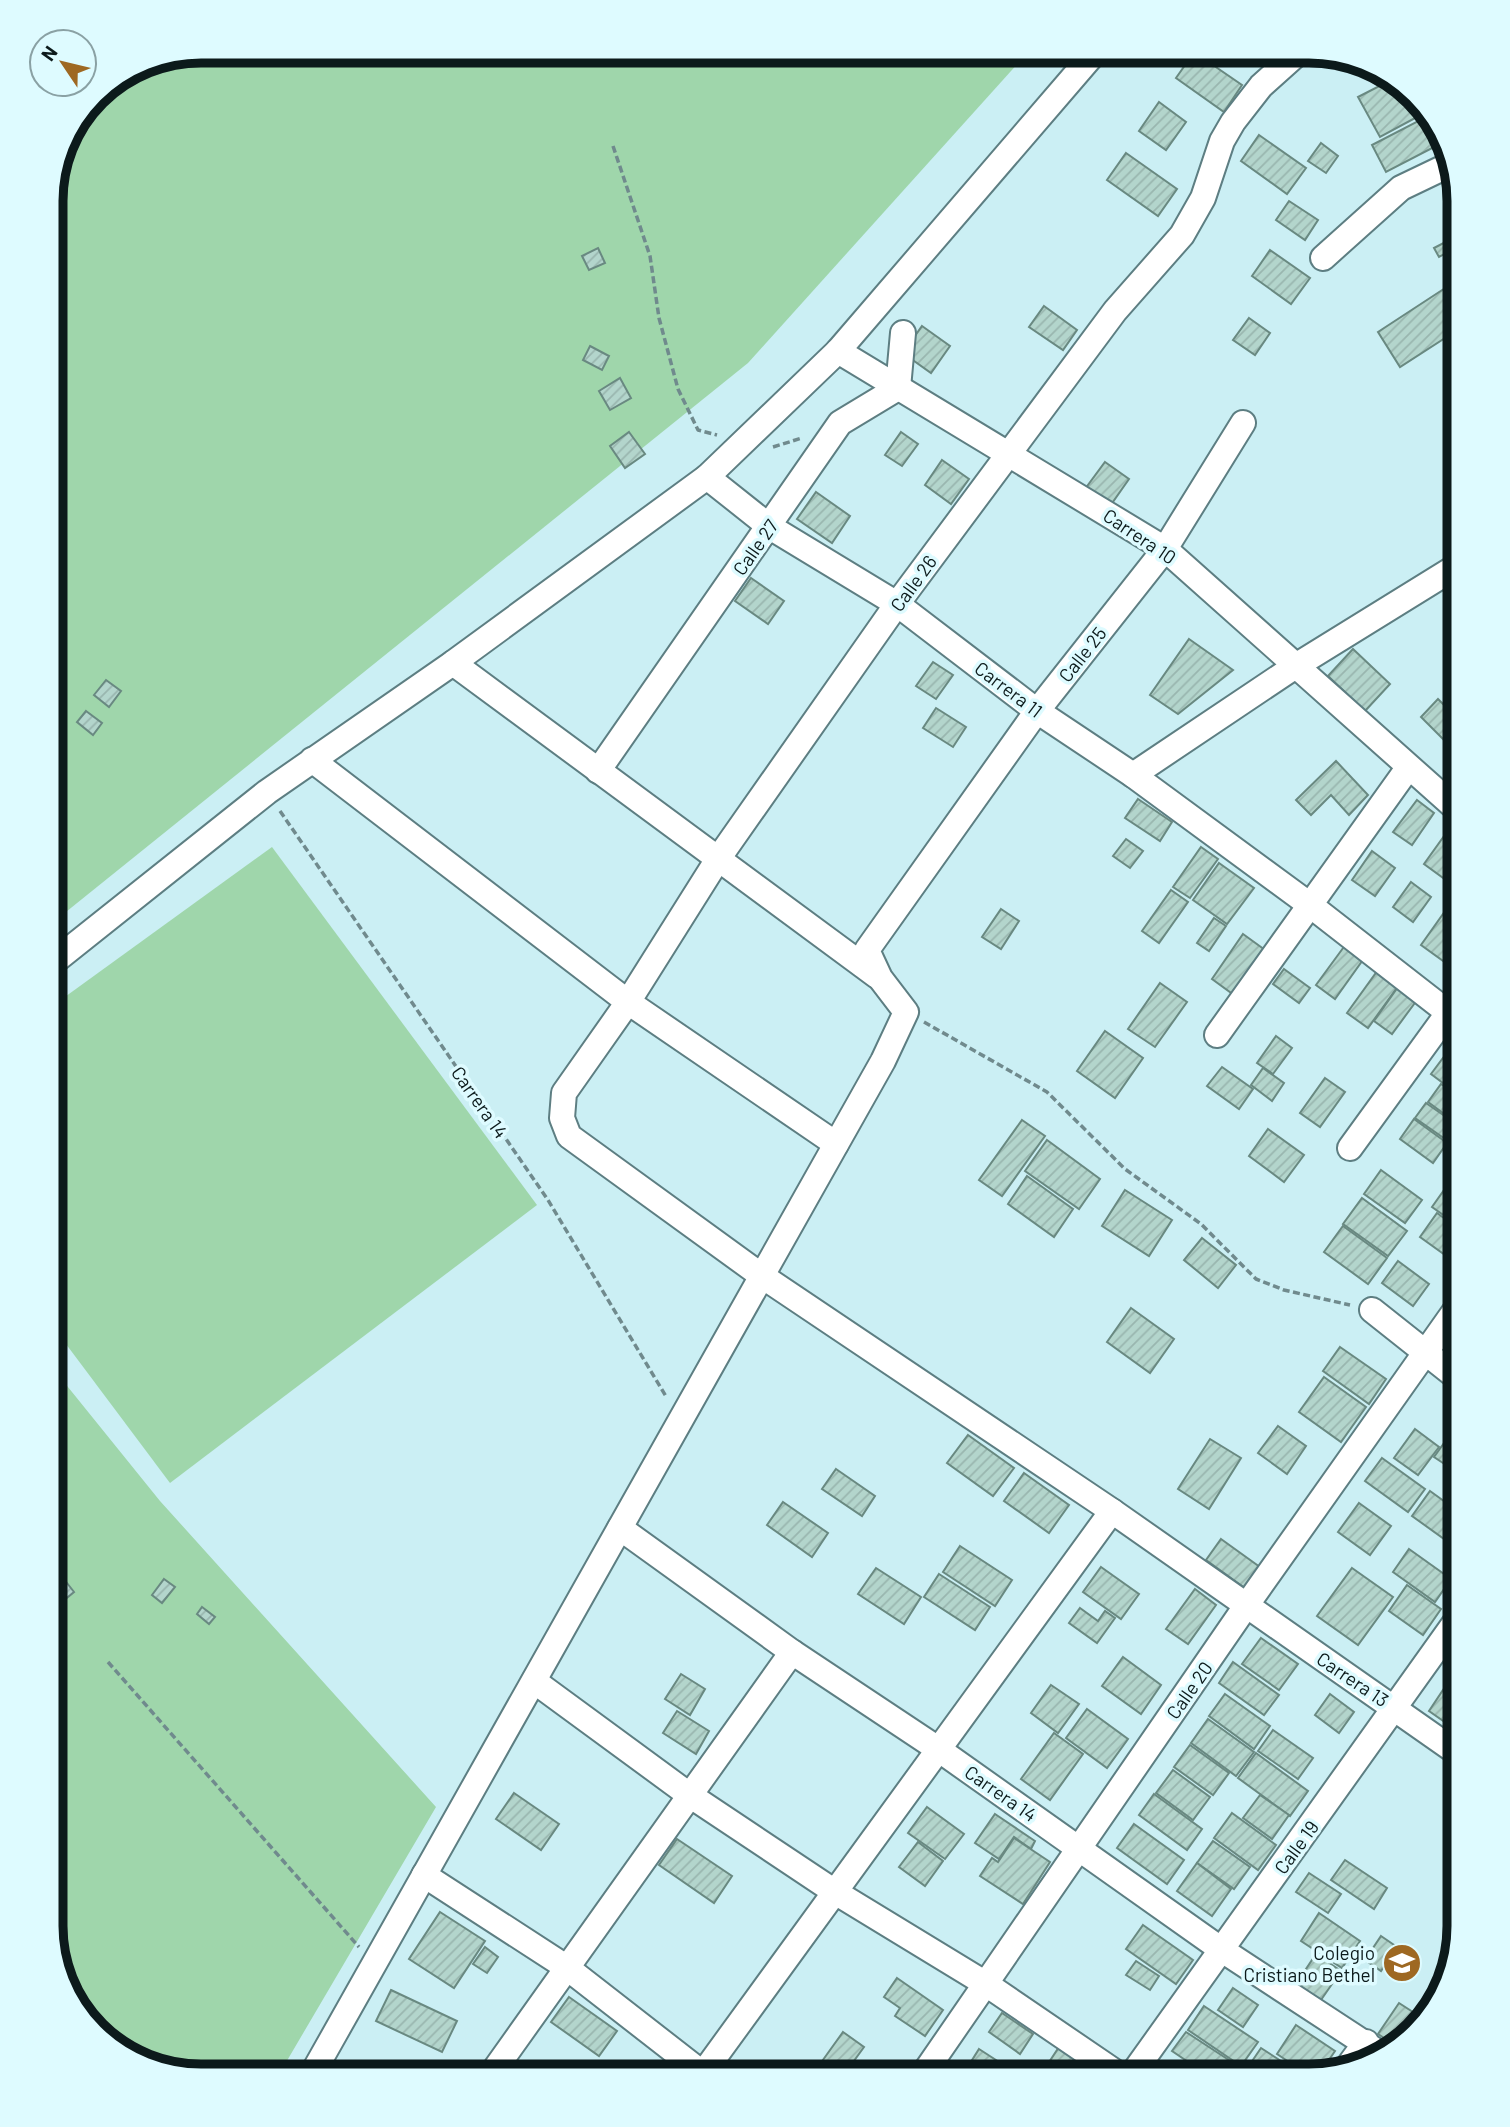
<svg xmlns="http://www.w3.org/2000/svg" width="1510" height="2127" font-family="Barlow,sans-serif">
<style>
.grass{fill:#9fd6ab}
.building{fill:url(#building-hatch);stroke:#698981;stroke-width:2}
.lines{fill:none;stroke-linecap:round;stroke-linejoin:round}
.street-casing{stroke:#5d7e82;stroke-width:28}
.path{stroke:#708a8d;stroke-width:3.5;stroke-dasharray:7 3.5;stroke-linecap:butt}
.street{stroke:#fff;stroke-width:24}
.labels{text-anchor:middle;dominant-baseline:central;stroke-width:7;stroke-linejoin:round;paint-order:stroke}
.street-label{font-size:19px;fill:#0c1a1b;stroke:#defbff}
.poi-label{font-size:19px;fill:#0c1a1b;stroke:#defbff;text-anchor:end}
.rim{fill:none;stroke:#0c1a1b;stroke-width:9}
</style>
<defs>
<pattern id="building-hatch" width="6" height="6" patternUnits="userSpaceOnUse" patternTransform="scale(1.75)"><rect width="6" height="6" fill="#b3d5cc"/><path d="M-1 1l2-2M0 6l6-6M5 7l2-2" fill="none" stroke="#99b6af"/></pattern>
</defs>
<rect width="100%" height="100%" fill="#cbeff4"/>
<g class="grass">
<path d="M201,51H1029L748,363L51,924V191L66,135L102,88L144,62Z"/>
<path d="M272,847L537,1205L170,1483L51,1324V1007Z"/>
<path d="M51,1366L160,1501L436,1807L278,2076H192L126,2056L71,2001L51,1926Z"/>
</g>
<g class="building">
<path d="M1195,51H1218L1210,63L1242,85L1224,112L1176,78Z"/>
<path d="M1393,79L1402,89L1417,117L1380,137L1358,97Z"/>
<path d="M1159,102L1186,122L1166,150L1139,131Z"/>
<path d="M1424,118L1438,145L1386,172L1372,145Z"/>
<path d="M1259,135L1306,168L1287,194L1241,161Z"/>
<path d="M1321,143L1338,156L1326,173L1308,161Z"/>
<path d="M1126,153L1177,189L1158,216L1107,180Z"/>
<path d="M1289,201L1318,220L1305,240L1276,220Z"/>
<path d="M1457,236L1459,246L1439,257L1434,248Z"/>
<path d="M598,248L605,263L589,270L582,256Z"/>
<path d="M1270,250L1310,278L1291,304L1252,276Z"/>
<path d="M1459,279V329L1400,367L1378,332Z"/>
<path d="M1044,306L1077,330L1063,350L1029,327Z"/>
<path d="M1249,318L1270,333L1255,355L1233,340Z"/>
<path d="M922,326L950,346L931,373L903,353Z"/>
<path d="M590,346L609,356L602,370L583,360Z"/>
<path d="M620,378L631,398L610,410L599,391Z"/>
<path d="M629,432L645,454L625,468L610,446Z"/>
<path d="M901,432L918,444L902,466L885,455Z"/>
<path d="M942,460L969,479L951,504L925,485Z"/>
<path d="M1105,462L1129,479L1110,506L1085,489Z"/>
<path d="M816,492L850,516L832,543L797,519Z"/>
<path d="M751,578L784,601L768,624L735,601Z"/>
<path d="M1189,639L1233,670L1178,714L1150,695Z"/>
<path d="M1353,649L1390,684L1365,711L1328,676Z"/>
<path d="M1459,660V678L1450,668Z"/>
<path d="M933,662L953,675L936,699L916,686Z"/>
<path d="M106,680L121,691L109,707L94,695Z"/>
<path d="M1438,699L1459,720V728L1446,742L1421,717Z"/>
<path d="M936,708L966,727L953,747L923,728Z"/>
<path d="M86,711L102,723L93,735L77,722Z"/>
<path d="M1336,761L1368,795L1349,815L1331,795L1311,815L1296,800Z"/>
<path d="M1138,799L1172,822L1160,841L1125,818Z"/>
<path d="M1417,800L1434,813L1412,845L1393,832Z"/>
<path d="M1452,825L1459,830V861L1446,880L1424,864Z"/>
<path d="M1126,839L1143,851L1130,868L1113,856Z"/>
<path d="M1201,847L1218,859L1190,898L1173,887Z"/>
<path d="M1372,851L1395,868L1375,896L1352,880Z"/>
<path d="M1219,863L1254,888L1227,924L1193,900Z"/>
<path d="M1411,882L1431,897L1413,922L1393,907Z"/>
<path d="M1459,883V911L1446,901Z"/>
<path d="M1171,890L1188,902L1159,943L1142,931Z"/>
<path d="M1448,907L1459,915V944L1446,963L1421,945Z"/>
<path d="M1001,909L1019,921L1001,949L982,937Z"/>
<path d="M1214,918L1226,926L1209,951L1197,943Z"/>
<path d="M1243,934L1265,950L1234,995L1212,979Z"/>
<path d="M1346,944L1365,957L1335,999L1316,985Z"/>
<path d="M1284,969L1310,988L1299,1003L1273,984Z"/>
<path d="M1378,970L1399,985L1368,1028L1347,1013Z"/>
<path d="M1160,983L1187,1002L1155,1047L1128,1029Z"/>
<path d="M1398,987L1417,1000L1392,1034L1374,1021Z"/>
<path d="M1105,1031L1143,1058L1115,1098L1077,1071Z"/>
<path d="M1276,1036L1292,1048L1273,1074L1257,1063Z"/>
<path d="M1459,1040V1066L1447,1057Z"/>
<path d="M1443,1058L1459,1070V1095L1431,1074Z"/>
<path d="M1222,1067L1253,1089L1239,1109L1207,1086Z"/>
<path d="M1263,1068L1284,1083L1272,1101L1251,1085Z"/>
<path d="M1325,1078L1345,1092L1320,1127L1300,1113Z"/>
<path d="M1441,1084L1459,1097L1458,1124L1428,1102Z"/>
<path d="M1426,1103L1459,1126L1448,1141L1415,1118Z"/>
<path d="M1414,1119L1447,1143L1433,1163L1400,1139Z"/>
<path d="M1022,1120L1045,1136L1002,1196L979,1180Z"/>
<path d="M1268,1129L1304,1155L1284,1182L1249,1156Z"/>
<path d="M1047,1140L1100,1179L1079,1209L1025,1171Z"/>
<path d="M1381,1170L1422,1200L1405,1223L1364,1194Z"/>
<path d="M1027,1176L1073,1209L1054,1237L1008,1204Z"/>
<path d="M1449,1183L1459,1191V1226L1432,1207Z"/>
<path d="M1125,1190L1172,1220L1149,1256L1102,1226Z"/>
<path d="M1362,1198L1407,1231L1388,1256L1343,1224Z"/>
<path d="M1437,1213L1459,1229V1265L1420,1237Z"/>
<path d="M1343,1226L1387,1258L1368,1284L1324,1252Z"/>
<path d="M1202,1238L1236,1265L1218,1288L1184,1260Z"/>
<path d="M1398,1261L1429,1284L1413,1306L1382,1283Z"/>
<path d="M1131,1308L1174,1339L1150,1373L1107,1342Z"/>
<path d="M1340,1347L1386,1379L1369,1404L1323,1371Z"/>
<path d="M1324,1377L1366,1407L1341,1442L1299,1412Z"/>
<path d="M1459,1422V1466L1455,1471L1434,1457Z"/>
<path d="M1278,1426L1306,1446L1287,1474L1258,1453Z"/>
<path d="M1415,1429L1439,1447L1418,1475L1394,1458Z"/>
<path d="M968,1435L1014,1468L993,1496L947,1463Z"/>
<path d="M1210,1439L1241,1458L1209,1509L1178,1489Z"/>
<path d="M1382,1458L1425,1489L1408,1512L1365,1481Z"/>
<path d="M836,1469L875,1496L862,1516L822,1489Z"/>
<path d="M1024,1473L1069,1505L1049,1533L1004,1501Z"/>
<path d="M1459,1480V1508L1446,1498Z"/>
<path d="M1430,1491L1459,1512L1458,1549L1412,1516Z"/>
<path d="M783,1502L828,1533L812,1557L767,1525Z"/>
<path d="M1359,1503L1391,1526L1370,1555L1338,1532Z"/>
<path d="M1221,1539L1264,1570L1249,1591L1206,1560Z"/>
<path d="M960,1546L1012,1580L995,1606L943,1572Z"/>
<path d="M1409,1549L1451,1579L1435,1602L1393,1572Z"/>
<path d="M53,1565L74,1592L51,1611V1566Z"/>
<path d="M1101,1567L1139,1594L1121,1619L1083,1592Z"/>
<path d="M876,1568L921,1597L904,1624L858,1594Z"/>
<path d="M1352,1568L1393,1597L1358,1645L1317,1616Z"/>
<path d="M939,1574L990,1607L975,1630L924,1597Z"/>
<path d="M164,1579L175,1587L162,1603L152,1595Z"/>
<path d="M1407,1585L1441,1609L1423,1635L1389,1611Z"/>
<path d="M1195,1589L1216,1605L1188,1644L1166,1629Z"/>
<path d="M202,1607L215,1617L209,1624L197,1614Z"/>
<path d="M1080,1608L1098,1621L1105,1611L1115,1618L1097,1643L1069,1623Z"/>
<path d="M1261,1638L1298,1664L1279,1690L1242,1664Z"/>
<path d="M1123,1657L1161,1685L1141,1714L1102,1686Z"/>
<path d="M1233,1662L1279,1695L1264,1715L1219,1683Z"/>
<path d="M1459,1668V1697L1446,1688Z"/>
<path d="M681,1674L705,1689L690,1715L665,1699Z"/>
<path d="M1051,1685L1079,1704L1058,1733L1031,1713Z"/>
<path d="M1443,1690L1459,1701V1732L1429,1711Z"/>
<path d="M1225,1694L1270,1726L1254,1749L1209,1716Z"/>
<path d="M1330,1694L1354,1712L1339,1733L1315,1715Z"/>
<path d="M1087,1709L1128,1739L1107,1768L1066,1738Z"/>
<path d="M677,1711L709,1731L696,1754L663,1733Z"/>
<path d="M1208,1719L1254,1752L1236,1776L1191,1743Z"/>
<path d="M1273,1730L1313,1758L1298,1779L1258,1751Z"/>
<path d="M1054,1733L1083,1754L1050,1800L1021,1779Z"/>
<path d="M1190,1745L1229,1773L1213,1795L1174,1767Z"/>
<path d="M1256,1753L1308,1791L1290,1816L1238,1778Z"/>
<path d="M1173,1770L1210,1797L1193,1820L1156,1793Z"/>
<path d="M514,1793L559,1824L541,1850L496,1819Z"/>
<path d="M1154,1794L1202,1829L1187,1850L1139,1815Z"/>
<path d="M1260,1795L1289,1815L1272,1839L1243,1818Z"/>
<path d="M927,1807L964,1834L945,1859L908,1833Z"/>
<path d="M1232,1813L1276,1845L1258,1870L1214,1838Z"/>
<path d="M995,1814L1035,1841L1031,1849L1014,1837L999,1859L975,1843Z"/>
<path d="M1134,1824L1184,1860L1167,1884L1117,1848Z"/>
<path d="M1014,1838L1050,1862L1023,1904L980,1876L992,1858L998,1862Z"/>
<path d="M677,1839L732,1876L714,1903L659,1865Z"/>
<path d="M1213,1841L1250,1867L1234,1889L1197,1863Z"/>
<path d="M918,1842L943,1861L925,1886L899,1867Z"/>
<path d="M1345,1860L1387,1888L1374,1909L1331,1880Z"/>
<path d="M1197,1863L1231,1889L1212,1916L1177,1891Z"/>
<path d="M1309,1873L1341,1894L1328,1913L1296,1892Z"/>
<path d="M440,1912L485,1941L454,1988L409,1959Z"/>
<path d="M1319,1913L1360,1941L1342,1968L1301,1941Z"/>
<path d="M1143,1925L1193,1960L1176,1984L1126,1949Z"/>
<path d="M1381,1936L1397,1947L1381,1971L1365,1960Z"/>
<path d="M485,1947L498,1957L487,1973L473,1964Z"/>
<path d="M1316,1954L1341,1971L1321,2000L1296,1984Z"/>
<path d="M1136,1961L1159,1976L1150,1990L1126,1975Z"/>
<path d="M897,1978L943,2010L925,2036L895,2016L900,2008L884,1997Z"/>
<path d="M1233,1988L1258,2005L1243,2027L1218,2010Z"/>
<path d="M391,1990L457,2021L442,2052L376,2021Z"/>
<path d="M569,1997L617,2031L599,2056L551,2022Z"/>
<path d="M1399,2003L1422,2018L1395,2045L1378,2034Z"/>
<path d="M1204,2006L1258,2042L1241,2066L1188,2030Z"/>
<path d="M1002,2013L1033,2034L1020,2054L989,2032Z"/>
<path d="M1296,2025L1335,2051L1320,2073L1310,2076L1277,2054Z"/>
<path d="M843,2032L864,2047L843,2076H821L815,2071Z"/>
<path d="M1186,2032L1238,2066L1231,2076H1209L1172,2051Z"/>
<path d="M1059,2047L1080,2062L1069,2076H1040Z"/>
<path d="M1261,2048L1304,2076H1255L1246,2070Z"/>
<path d="M979,2049L999,2062L989,2076L969,2065Z"/>
<path d="M960,2062L981,2076H950Z"/>
<path d="M1084,2066L1100,2076H1077Z"/>
<path d="M1180,2067L1194,2076H1173Z"/>
</g>
<g class="lines">
<defs>
<g id="street">
<path d="M1300,51L1261,86L1233,122L1222,141L1203,198L1182,235L1115,311L897,604L718,859L628,1002L564,1093L562,1118L569,1136L762,1276L1112,1511L1459,1754"/>
<path d="M1323,258L1401,188L1449,165"/>
<path d="M838,351L1165,549L1459,811"/>
<path d="M707,477L770,527L897,604L1037,711L1133,775L1310,905L1459,1021"/>
<path d="M453,663L877,976"/>
<path d="M312,760L628,1002L836,1144"/>
<path d="M598,771L840,423L898,388L903,333"/>
<path d="M1133,775L1294,667L1459,565"/>
<path d="M51,964L267,792L453,663L707,477L838,351L1096,51"/>
<path d="M1217,1035L1408,768"/>
<path d="M1350,1148L1459,998"/>
<path d="M1372,1310L1459,1379"/>
<path d="M620,1528L792,1652L938,1749L1222,1950L1384,2056"/>
<path d="M534,1681L688,1794L835,1892L986,1984L1121,2076"/>
<path d="M424,1875L566,1967L706,2076"/>
<path d="M1349,2065L1366,2042"/>
<path d="M311,2076L883,1061L906,1012L880,978L867,950L1037,711L1165,549L1243,423"/>
<path d="M490,2076L792,1652"/>
<path d="M701,2076L1112,1511"/>
<path d="M922,2076L1246,1606L1459,1305"/>
<path d="M1131,2076L1459,1617"/>
</g>
</defs>
<use href="#street" class="street-casing"/>
<g class="path">
<path d="M613,146L650,256L659,318L678,389L698,430L717,435"/>
<path d="M773,447L802,438"/>
<path d="M280,811L548,1200L667,1398"/>
<path d="M924,1022L1047,1092L1125,1169L1201,1224L1256,1279L1284,1290L1350,1305"/>
<path d="M108,1662L359,1947"/>
</g>
<use href="#street" class="street"/>
</g>
<defs>
<symbol id="school-disc" viewBox="-11 -11 22 22"><circle r="9.5" fill="#9e6822" stroke="#defbff"/><path d="M0-5L7-2L0 1L-7-2ZM-4 1L0 2.5L4 1V4Q0 6-4 4Z" fill="#fff"/></symbol>
</defs>
<g fill-rule="evenodd">
<use href="#school-disc" x="1380" y="1941" width="44" height="44"/>
</g>
<g class="labels">
<g class="street-label">
<text transform="translate(1140 536) rotate(34)">Carrera 10</text>
<text transform="translate(755 547) rotate(-55)">Calle 27</text>
<text transform="translate(913 583) rotate(-54)">Calle 26</text>
<text transform="translate(1082 654) rotate(-52)">Calle 25</text>
<text transform="translate(1009 689) rotate(37)">Carrera 11</text>
<text transform="translate(480 1102) rotate(55)">Carrera 14</text>
<text transform="translate(1353 1679) rotate(34)">Carrera 13</text>
<text transform="translate(1189 1690) rotate(-55)">Calle 20</text>
<text transform="translate(1001 1793) rotate(35)">Carrera 14</text>
<text transform="translate(1296 1847) rotate(-54)">Calle 19</text>
</g>
<g class="poi-label">
<text x="1375" y="1952">Colegio<tspan x="1375" dy="22">Cristiano Bethel</tspan></text>
</g>
</g>
<path d="M0 0H1510V2127H0ZM201 63H1309A138 138 0 0 1 1447 201V1926A138 138 0 0 1 1309 2064H201A138 138 0 0 1 63 1926V201A138 138 0 0 1 201 63Z" fill="#defbff" fill-rule="evenodd"/>
<path class="rim" d="M201 63H1309A138 138 0 0 1 1447 201V1926A138 138 0 0 1 1309 2064H201A138 138 0 0 1 63 1926V201A138 138 0 0 1 201 63Z"/>
<g transform="translate(63 63) rotate(305)"><circle r="33" fill="#defbff" stroke="#8aa1a4" stroke-width="2"/>
<path d="M0-5L12 26L0 18L-12 26Z" fill="#9e6822"/>
<text y="-10" font-size="19" font-weight="bold" text-anchor="middle" fill="#0c1a1b">N</text>
</g>
</svg>
